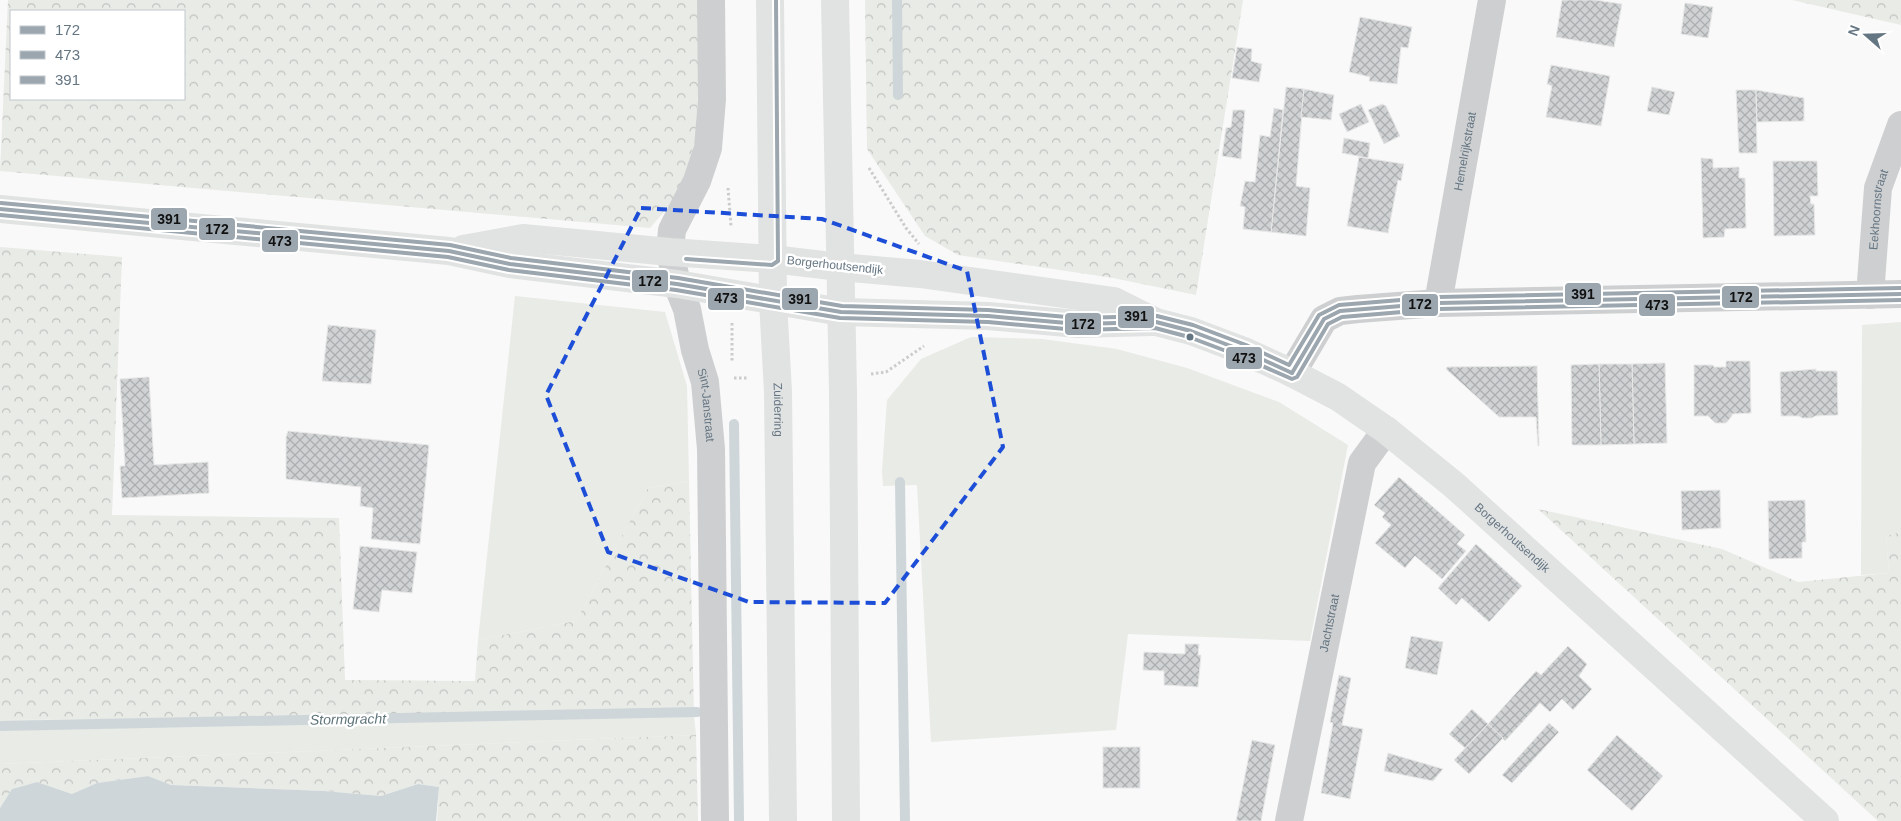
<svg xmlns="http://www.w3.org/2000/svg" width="1901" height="821" font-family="Helvetica,sans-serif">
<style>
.grass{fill:#e8ebe6}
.forest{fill:url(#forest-crowns);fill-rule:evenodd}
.water{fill:#ced6d9}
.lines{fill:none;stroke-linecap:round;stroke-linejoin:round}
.stream{stroke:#ced6d9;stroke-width:10}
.building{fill:url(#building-cross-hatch);stroke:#e8e8e8}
.path{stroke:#cbcccd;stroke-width:3;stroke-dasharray:2.5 2.5;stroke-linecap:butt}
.minor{stroke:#cecfd0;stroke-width:28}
.secondary{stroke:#e1e2e2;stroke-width:28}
.primary{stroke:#e1e2e2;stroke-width:28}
.trunk{stroke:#e1e2e2;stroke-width:28}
.bus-1-casing{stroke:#fff;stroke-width:8}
.bus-2-casing{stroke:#fff;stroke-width:8}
.bus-3-casing{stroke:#fff;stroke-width:8}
.bus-1{stroke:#9ba6ae;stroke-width:4}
.bus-2{stroke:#9ba6ae;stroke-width:4}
.bus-3{stroke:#9ba6ae;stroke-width:4}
.marked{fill:none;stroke:#1d4ed8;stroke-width:4;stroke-dasharray:10 6;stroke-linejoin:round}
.bus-dot{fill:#657683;stroke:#fff;stroke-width:2}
.labels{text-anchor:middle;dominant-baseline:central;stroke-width:5;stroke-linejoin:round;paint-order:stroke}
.street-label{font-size:12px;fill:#657683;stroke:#fff}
.water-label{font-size:14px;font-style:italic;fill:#60757c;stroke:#fff}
.line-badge{stroke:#fff;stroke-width:2}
.pale-badge-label{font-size:14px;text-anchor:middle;font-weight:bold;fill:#111}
</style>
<defs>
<pattern id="forest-crowns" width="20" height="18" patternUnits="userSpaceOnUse" patternTransform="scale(1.25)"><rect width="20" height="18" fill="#e8ebe6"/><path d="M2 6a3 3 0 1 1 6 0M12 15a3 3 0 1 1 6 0" fill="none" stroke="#c0c3c0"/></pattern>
<pattern id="building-cross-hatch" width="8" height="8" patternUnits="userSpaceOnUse" patternTransform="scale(1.25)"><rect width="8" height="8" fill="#d0d2d3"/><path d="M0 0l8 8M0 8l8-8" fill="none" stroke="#acafb1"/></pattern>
</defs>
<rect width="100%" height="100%" fill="#f9f9f9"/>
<g class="grass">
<path d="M515,296L665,312L687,386L689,481L648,488L576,621L478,640Z"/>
<path d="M1901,322V532L1886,536L1889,573L1861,575L1862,325Z"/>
<path d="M971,337L1042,339L1117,349L1187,368L1279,402L1348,445L1310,641L1128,634L1116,730L931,742L917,485L883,486L882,471L887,400L921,359Z"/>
<path d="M694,716L696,735L0,764V720Z"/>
</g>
<g class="forest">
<path d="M8,0H699L700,62L695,142L680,193L650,228L0,171ZM11,11H184V99H11Z"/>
<path d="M865,0H1243L1196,295L1113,278L958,255L925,236L867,149Z"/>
<path d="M1792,0H1901V25Z"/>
<path d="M0,247L122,257L112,515L339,518L345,680L475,681L478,640L576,621L648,488L689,481L694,716L0,720Z"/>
<path d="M1538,509L1722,549L1798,582L1889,573L1886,536L1901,532V821H1878Z"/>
<path d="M696,735L698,821H437L439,787L418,784L381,796L324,791L171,785L148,776L97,783L72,794L37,782L12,789L0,808V764Z"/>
</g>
<path class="water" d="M148,776L171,785L324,791L381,796L418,784L439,787L436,821H0V808L12,789L37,782L72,794L97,783Z"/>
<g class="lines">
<g class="stream">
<path d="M897,0L898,95"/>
<path d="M734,424L739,821"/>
<path d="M900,482L905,821"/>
<path d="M0,726L697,712"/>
</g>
</g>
<g class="building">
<path d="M1562,0H1595L1622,4L1614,47L1556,37Z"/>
<path d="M1685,3L1713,7L1708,38L1681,34Z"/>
<path d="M1360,17L1412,27L1408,48L1401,47L1397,84L1369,81L1370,77L1349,72Z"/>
<path d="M1237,47L1252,49L1251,61L1262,64L1259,82L1232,78Z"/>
<path d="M1551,65L1610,76L1601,126L1546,117L1552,86L1547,84Z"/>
<path d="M1286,87L1304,89L1296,186L1310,188L1306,236L1271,232Z"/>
<path d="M1652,87L1675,92L1669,115L1647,111Z"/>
<path d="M1304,89L1334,95L1331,120L1301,117Z"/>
<path d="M1736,90H1756L1757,153H1739Z"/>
<path d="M1756,90L1804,98V121L1757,122Z"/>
<path d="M1361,104L1369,122L1347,132L1339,114Z"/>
<path d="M1382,104L1386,106L1400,136L1384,144L1368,110Z"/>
<path d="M1274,108L1283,110L1271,232L1243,229L1245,207L1240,206L1245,181L1255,182L1260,135L1270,137Z"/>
<path d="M1233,110H1245L1241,159L1222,156L1226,128L1231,127Z"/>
<path d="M1344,138L1370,143L1368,158L1342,153Z"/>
<path d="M1359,157L1404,164L1401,181L1398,180L1388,233L1347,226Z"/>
<path d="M1701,158L1713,159V168L1739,167V178H1745L1746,228L1725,229L1724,237L1703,238Z"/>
<path d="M1773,161H1817L1818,196H1810L1811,204H1814L1815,235L1774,236Z"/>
<path d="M328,325L376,330L371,384L322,381Z"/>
<path d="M1726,361H1750L1751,413L1732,414V416L1726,423H1715L1708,416H1694V365H1713L1714,367H1726Z"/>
<path d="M1665,363L1667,443L1634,444L1632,364Z"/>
<path d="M1599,364H1632L1634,444L1601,445Z"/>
<path d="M1599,364L1601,445H1572L1571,365Z"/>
<path d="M1537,366L1539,446H1538L1536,417H1499L1446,369L1447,367Z"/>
<path d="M1816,369V371H1837L1838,415L1815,416L1812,418H1802L1799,416H1781L1780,372Z"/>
<path d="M149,377L154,465L208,462L209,493L122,498L120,466H125L120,379Z"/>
<path d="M288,431L429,445L420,544L371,539L373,508L360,506L361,487L286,479V437Z"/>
<path d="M1399,477L1465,535L1457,544L1466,551L1442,579L1415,556L1405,568L1375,543L1391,525L1382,517L1385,513L1374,505Z"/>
<path d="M1720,490L1721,528L1682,530L1681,491Z"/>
<path d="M1805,500L1806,542H1802V558L1769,559L1768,501Z"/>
<path d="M1476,544L1522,586L1489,622L1462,598L1456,605L1438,588Z"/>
<path d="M360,546L417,552L412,593L382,590L379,612L353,609Z"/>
<path d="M1411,636L1443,642L1437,675L1405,668Z"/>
<path d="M1185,644H1199L1198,655H1201L1198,687L1164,685V671L1143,670L1144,652L1185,654Z"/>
<path d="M1568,646L1587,664L1579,676L1592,689L1573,710L1562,699L1550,712L1540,703L1505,741L1488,724L1536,671L1541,675Z"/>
<path d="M1339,675L1351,678L1342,725L1363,729L1350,799L1321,793L1333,723L1330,722Z"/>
<path d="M1472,709L1488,724L1465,748L1449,734Z"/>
<path d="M1549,723L1559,732L1512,783L1502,775Z"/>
<path d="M1488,724L1503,738L1469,774L1454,760Z"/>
<path d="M1617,735L1663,776L1632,811L1587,770Z"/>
<path d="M1252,740L1275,745L1261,821H1236Z"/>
<rect x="1103" y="747" width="37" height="41"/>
<path d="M1388,753L1443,769L1433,781L1384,771Z"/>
</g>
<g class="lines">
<g class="path">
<path d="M869,168L906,228L919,244"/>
<path d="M728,188L731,226"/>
<path d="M732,323V361"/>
<path d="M871,374L886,372L924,346"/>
<path d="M734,378H748"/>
</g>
<g class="minor">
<path id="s1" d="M711,0L712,99L708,148L697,181L672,230L670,252L677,284L687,309L695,350L705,382L711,449L715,821"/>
<path id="s2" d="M1870,295L1878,188L1901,125"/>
<path id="s3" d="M1438,303L1492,0"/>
<path d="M1292,373L1324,319L1340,311L1358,309L1438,303L1901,294"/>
<path id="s4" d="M1289,821L1362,463L1386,430"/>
</g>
<g class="secondary">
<path id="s5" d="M840,267L920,274L1114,301L1156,322L1191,331L1244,351L1292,373L1338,397L1386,430L1454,485L1825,821"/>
<path d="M841,312L988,316L1078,324L1152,322"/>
</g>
<g class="primary">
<path d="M0,209L449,251L510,264L677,284L841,312"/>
<path d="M463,249L523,238L670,252L772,259L840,267"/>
</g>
<g class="trunk">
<path id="s6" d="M770,0L773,301L778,392L783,821"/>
<path d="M835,0L843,392L846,821"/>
</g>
<defs>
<g id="bus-1">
<path d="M0,209L449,251L510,264L677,284L841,312L988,316L1078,324L1156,322L1191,331L1244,351L1292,373"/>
<path d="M1292,373L1324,319L1340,311L1438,303L1901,294"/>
</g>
<g id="bus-2">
<path d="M0,215L448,257L509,270L676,290L840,318L988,322L1077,330L1155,328L1189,337L1242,357L1292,379L1297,377L1328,324L1342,317L1438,309L1901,300"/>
<path d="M686,259L772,265L778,261L776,0"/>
</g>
<path id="bus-3" d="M1,203L450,245L511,258L678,278L842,306L988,310L1078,318L1157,316L1193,325L1246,345L1289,365L1319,315L1339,305L1438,297L1901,288"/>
</defs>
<use href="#bus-1" class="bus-1-casing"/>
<use href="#bus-2" class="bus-2-casing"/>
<use href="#bus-3" class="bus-3-casing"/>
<use href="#bus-1" class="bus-1"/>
<use href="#bus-2" class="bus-2"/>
<use href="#bus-3" class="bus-3"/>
</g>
<path class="marked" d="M641,208L822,219L967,271L1003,447L885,603L749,602L608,552L546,395Z"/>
<circle class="bus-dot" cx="1190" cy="337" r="4.5"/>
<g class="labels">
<g class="street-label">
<text stroke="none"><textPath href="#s3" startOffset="154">Hemelrijkstraat</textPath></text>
<text stroke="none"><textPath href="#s2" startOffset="86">Eekhoornstraat</textPath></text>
<text transform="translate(835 265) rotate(6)">Borgerhoutsendijk</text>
<text stroke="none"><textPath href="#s1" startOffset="418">Sint-Janstraat</textPath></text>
<text stroke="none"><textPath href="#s6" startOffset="410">Zuiderring</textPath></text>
<text stroke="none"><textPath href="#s5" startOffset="745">Borgerhoutsendijk</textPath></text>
<text stroke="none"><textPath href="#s4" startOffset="202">Jachtstraat</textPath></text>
</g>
<g class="water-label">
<text transform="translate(348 719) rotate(-1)">Stormgracht</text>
</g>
</g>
<g class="line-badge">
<rect x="150" y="207" width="38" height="24" rx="5" fill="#9ba6ae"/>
<rect x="198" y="217" width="38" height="24" rx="5" fill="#9ba6ae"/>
<rect x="261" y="229" width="38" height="24" rx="5" fill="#9ba6ae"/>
<rect x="631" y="269" width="38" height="24" rx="5" fill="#9ba6ae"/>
<rect x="1564" y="282" width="38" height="24" rx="5" fill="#9ba6ae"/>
<rect x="1721" y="285" width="39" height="24" rx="5" fill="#9ba6ae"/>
<rect x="707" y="287" width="38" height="24" rx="5" fill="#9ba6ae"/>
<rect x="781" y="287" width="38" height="24" rx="5" fill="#9ba6ae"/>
<rect x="1401" y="293" width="38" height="24" rx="5" fill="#9ba6ae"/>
<rect x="1638" y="293" width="38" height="24" rx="5" fill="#9ba6ae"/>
<rect x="1117" y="305" width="38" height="24" rx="5" fill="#9ba6ae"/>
<rect x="1064" y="312" width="38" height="24" rx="5" fill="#9ba6ae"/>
<rect x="1225" y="346" width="38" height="24" rx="5" fill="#9ba6ae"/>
</g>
<g class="pale-badge-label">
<text x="169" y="224">391</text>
<text x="217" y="234">172</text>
<text x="280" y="246">473</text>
<text x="650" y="286">172</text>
<text x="1583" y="299">391</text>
<text x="1741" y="302">172</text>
<text x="726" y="303">473</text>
<text x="800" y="304">391</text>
<text x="1420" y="309">172</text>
<text x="1657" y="310">473</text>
<text x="1136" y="321">391</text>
<text x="1083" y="329">172</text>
<text x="1244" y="363">473</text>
</g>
<rect x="10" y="10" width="175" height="90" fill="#ffffff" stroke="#c1c8cd"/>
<rect x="20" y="26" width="25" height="8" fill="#9ba6ae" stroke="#c1c8cd"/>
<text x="55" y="35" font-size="15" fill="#657683">172</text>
<rect x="20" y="51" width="25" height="8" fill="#9ba6ae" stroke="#c1c8cd"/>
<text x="55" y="60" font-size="15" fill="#657683">473</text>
<rect x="20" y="76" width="25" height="8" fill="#9ba6ae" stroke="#c1c8cd"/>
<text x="55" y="85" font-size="15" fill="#657683">391</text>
<g transform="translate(1866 35) rotate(290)" stroke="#ffffff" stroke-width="4" paint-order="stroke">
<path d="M0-4L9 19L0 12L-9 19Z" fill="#657683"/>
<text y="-8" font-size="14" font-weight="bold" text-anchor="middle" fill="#657683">N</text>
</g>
</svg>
